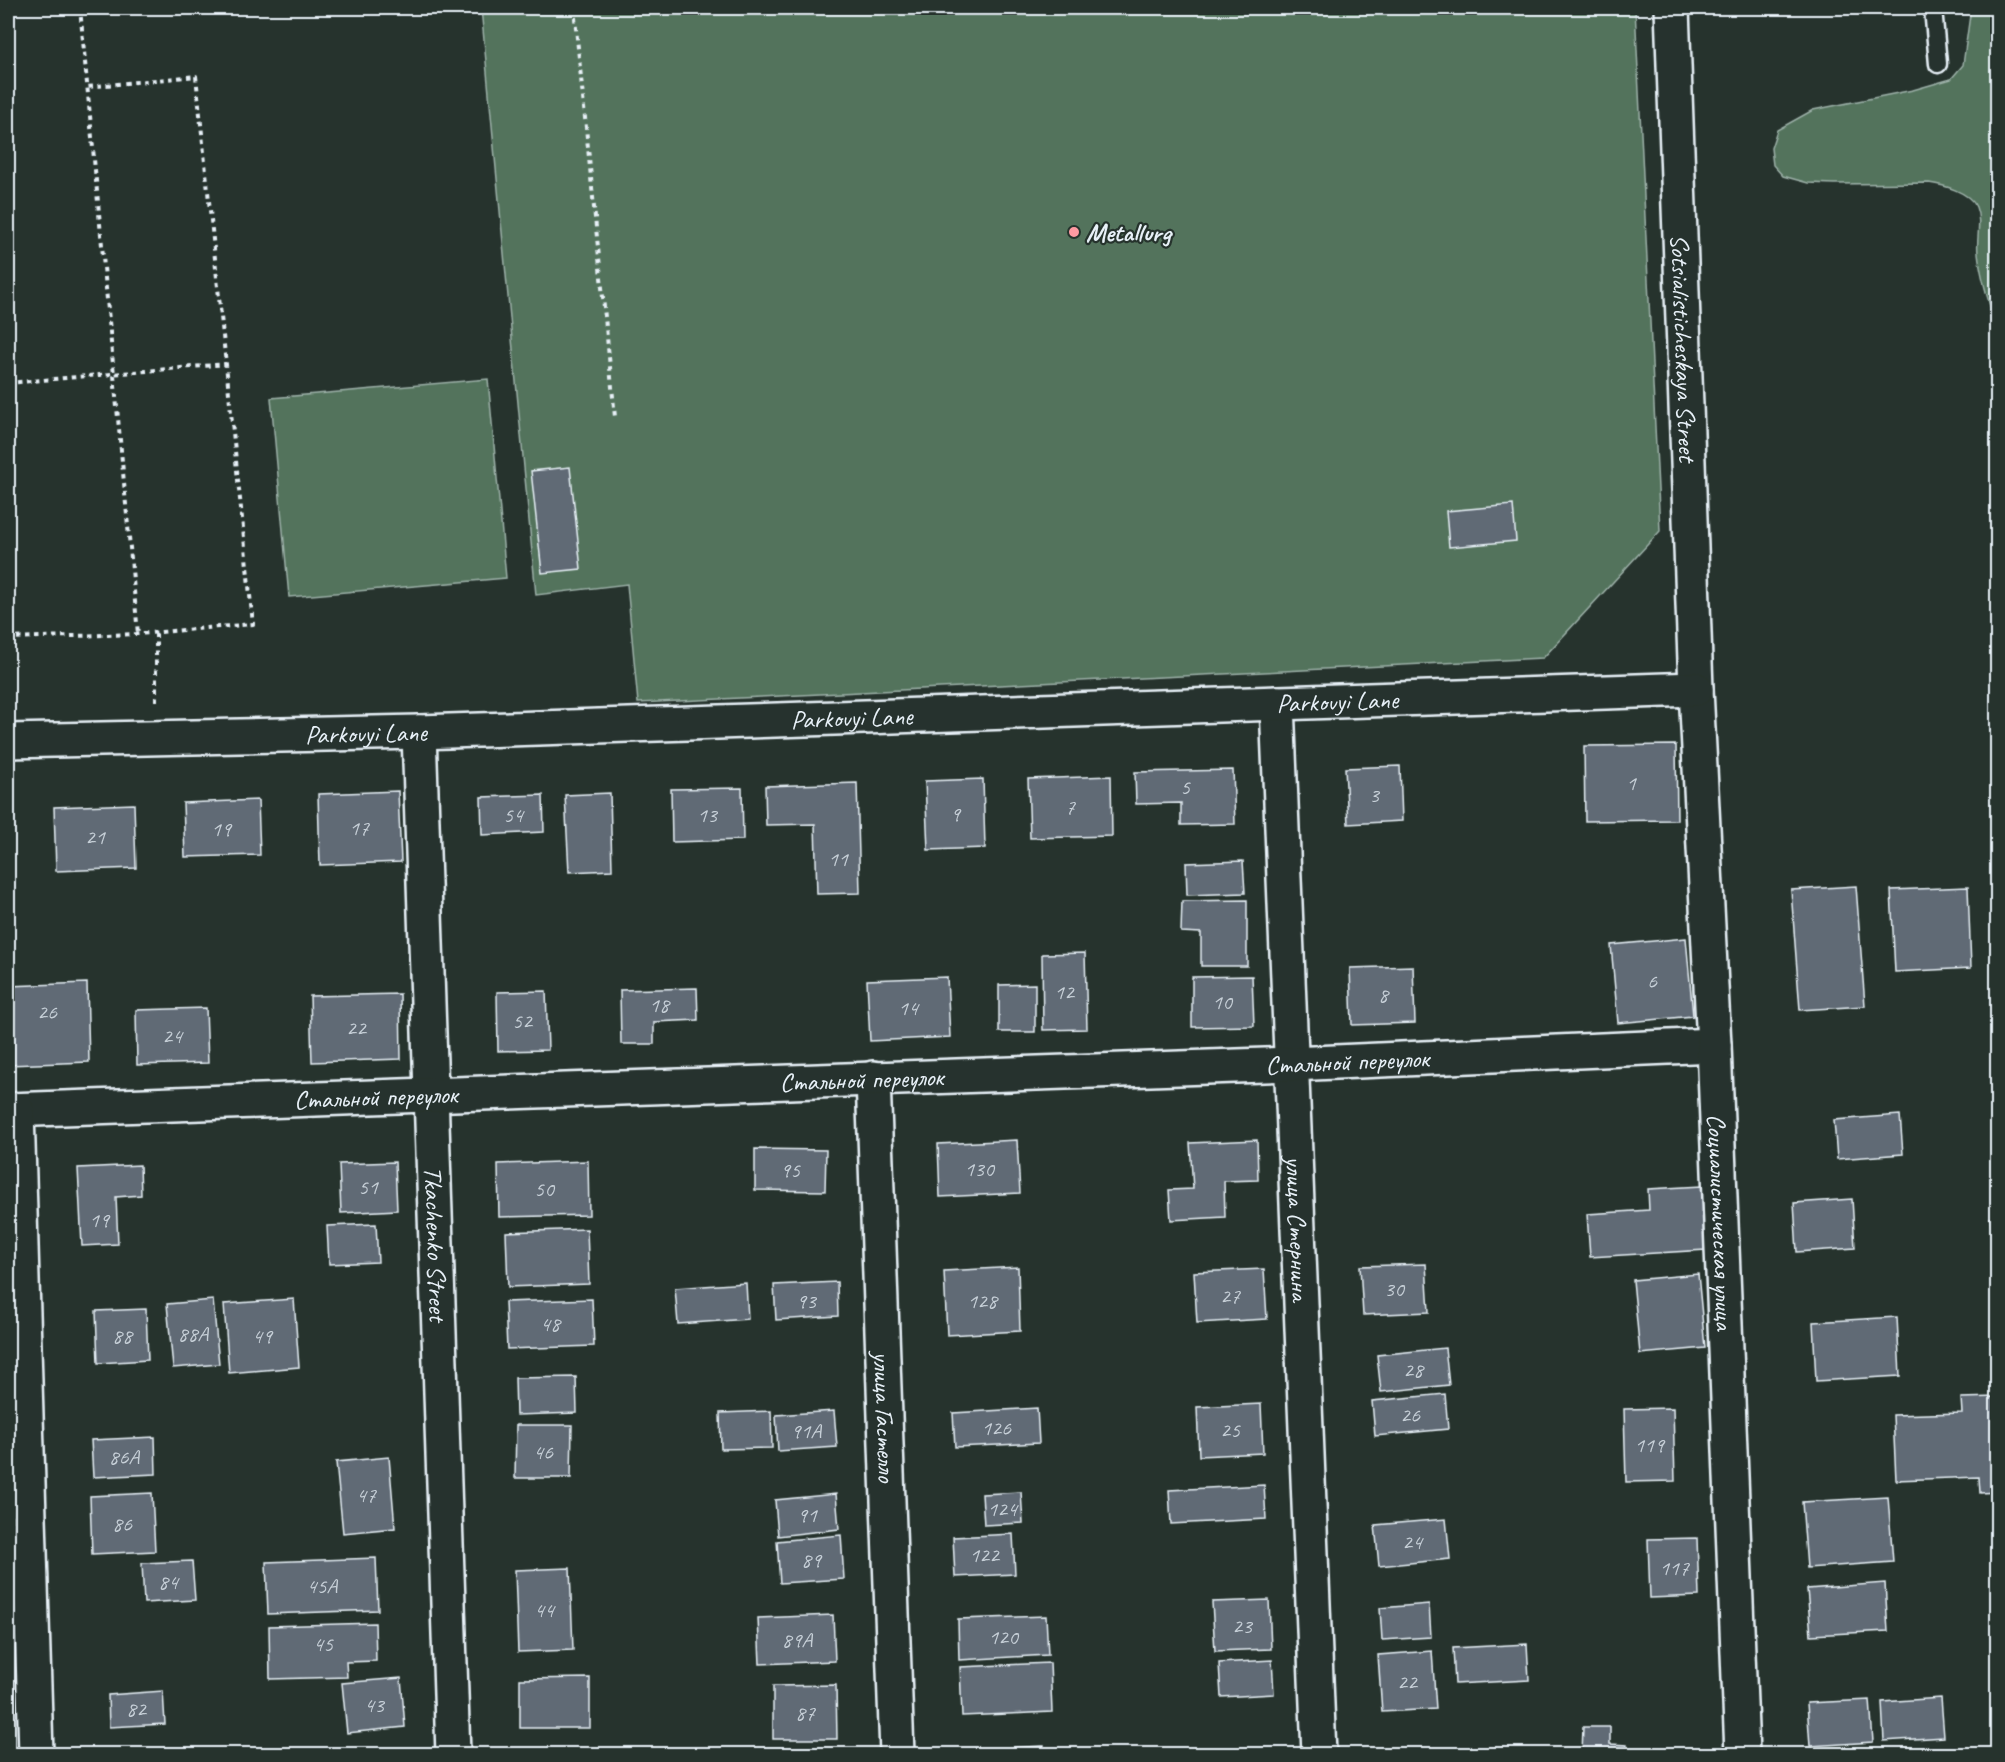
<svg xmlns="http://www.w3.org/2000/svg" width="2005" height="1762" font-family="Caveat,sans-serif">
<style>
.green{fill:#53735c;stroke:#9eb2aa;stroke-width:1.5}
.building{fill:#606a74;stroke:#e8f1f8;stroke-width:1.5}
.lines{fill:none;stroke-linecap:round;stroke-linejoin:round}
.lane-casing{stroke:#e8f1f8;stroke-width:21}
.street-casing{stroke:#e8f1f8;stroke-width:38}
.secondary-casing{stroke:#e8f1f8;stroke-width:38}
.path{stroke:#e8f1f8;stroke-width:4;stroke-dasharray:4.5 4.5;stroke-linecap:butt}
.lane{stroke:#26332d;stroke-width:16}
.street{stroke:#26332d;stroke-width:33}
.secondary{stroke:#26332d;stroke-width:33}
.poi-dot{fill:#ff9aa2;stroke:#26332d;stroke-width:2}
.labels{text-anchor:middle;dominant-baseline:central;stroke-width:4.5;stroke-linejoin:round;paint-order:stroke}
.number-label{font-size:22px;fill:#c6cfd7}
.poi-label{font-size:26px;font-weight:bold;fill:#e8f1f8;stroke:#26332d;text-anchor:start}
.street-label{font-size:26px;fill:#e8f1f8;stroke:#26332d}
</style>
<rect width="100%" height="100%" fill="#26332d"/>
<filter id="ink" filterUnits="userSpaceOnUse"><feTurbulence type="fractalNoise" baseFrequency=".0167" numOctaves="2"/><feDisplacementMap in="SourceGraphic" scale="12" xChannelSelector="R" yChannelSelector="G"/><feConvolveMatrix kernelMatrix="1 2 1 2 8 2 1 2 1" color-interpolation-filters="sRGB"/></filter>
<g filter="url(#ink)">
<g class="green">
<path d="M481,8H1635L1660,531L1543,658L638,703L627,584L536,595Z"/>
<path d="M1971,8H1997V328C1989,304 1981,279 1978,253C1976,238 1982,222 1976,207C1970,192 1943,185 1929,183L1834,184L1808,183L1783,176L1773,165L1771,148L1777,130L1813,110L1913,90L1951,79L1963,65Z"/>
<path d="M488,379L506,578L289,597L271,398Z"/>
</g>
<g class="building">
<path d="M570,467L581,569L542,573L531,471Z"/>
<path d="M1513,505L1516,541L1449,547L1446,511Z"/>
<path d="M1676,745L1677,820L1585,821L1584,746Z"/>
<path d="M1400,766L1402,821L1348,824L1345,768Z"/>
<path d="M1233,770L1235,824L1181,825V803L1136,804L1135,772Z"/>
<path d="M1111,776L1112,836L1030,838L1028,779Z"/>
<path d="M983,779L985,848L928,850L925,781Z"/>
<path d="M857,783L860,893L817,894L815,824L766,825L765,786Z"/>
<path d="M742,788L743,840L672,842L671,789Z"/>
<path d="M398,791L401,862L320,865L318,794Z"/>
<path d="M610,793L612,870L569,872L565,795Z"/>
<path d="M543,795L544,832L482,835L481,797Z"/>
<path d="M258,800L260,855L185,857L183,803Z"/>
<path d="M134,804L136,868L56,871L54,807Z"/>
<path d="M1243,861L1245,893L1187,895L1186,863Z"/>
<path d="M1856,886L1865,1006L1800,1010L1791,890Z"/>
<path d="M1968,887L1971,968L1895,972L1891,890Z"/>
<path d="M1247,900V966H1201V933L1181,932L1182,901Z"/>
<path d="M1686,938L1693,1016L1618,1023L1611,945Z"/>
<path d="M1085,953L1087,1029L1043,1030L1042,954Z"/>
<path d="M1413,966L1415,1023L1352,1025L1350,968Z"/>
<path d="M1252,976L1254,1026L1192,1027V977Z"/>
<path d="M947,977L950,1037L870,1041L867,980Z"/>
<path d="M87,983L89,1062L8,1065V986Z"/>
<path d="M1035,984V1032H999V985Z"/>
<path d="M697,988L698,1020L654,1022V1044H621L620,990Z"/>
<path d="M546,991L548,1050L498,1051L497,992Z"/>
<path d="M400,994L401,1059L312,1062L310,996Z"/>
<path d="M206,1008L208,1063L137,1065L136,1010Z"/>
<path d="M1900,1115L1903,1154L1837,1159L1834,1120Z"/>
<path d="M1017,1140L1020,1193L940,1197L938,1144Z"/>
<path d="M1257,1140L1258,1180L1224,1181L1225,1217L1171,1220L1169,1190L1193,1189L1190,1143Z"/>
<path d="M755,1149L826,1150L825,1191L755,1190Z"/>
<path d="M588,1161L589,1215L499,1217L498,1164Z"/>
<path d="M395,1162L397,1210L341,1213L339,1164Z"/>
<path d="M140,1165L141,1195L116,1197L118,1244L82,1246L78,1168Z"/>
<path d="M1702,1186L1706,1250L1590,1257L1587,1214L1649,1210L1648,1189Z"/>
<path d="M1852,1199L1855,1248L1797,1252L1794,1203Z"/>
<path d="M1998,1216V1260L1990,1218Z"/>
<path d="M376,1224L378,1262L329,1264L327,1226Z"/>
<path d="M587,1229L589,1284L508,1287L506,1232Z"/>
<path d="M1426,1264L1429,1312L1363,1315L1360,1266Z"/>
<path d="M1018,1267L1020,1331L947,1335L944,1271Z"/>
<path d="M1264,1269L1267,1319L1197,1323L1194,1272Z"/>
<path d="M1698,1274L1705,1348L1640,1354L1633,1280Z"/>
<path d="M837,1282L838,1316L776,1320L774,1285Z"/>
<path d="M746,1283L748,1319L678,1324L675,1288Z"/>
<path d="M294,1299L299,1367L229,1373L224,1304Z"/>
<path d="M592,1299L594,1346L507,1349L505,1302Z"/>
<path d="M213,1300L219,1364L173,1368L167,1304Z"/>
<path d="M146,1309L148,1360L98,1363L96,1311Z"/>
<path d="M1897,1317L1900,1376L1816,1381L1813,1322Z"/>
<path d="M1445,1348L1449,1385L1381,1392L1377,1355Z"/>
<path d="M576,1377L577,1413L516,1415L515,1378Z"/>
<path d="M1445,1394L1448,1429L1375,1436L1372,1401Z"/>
<path d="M1998,1397V1492L1980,1493L1979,1477L1896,1480L1893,1415L1962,1413L1961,1398Z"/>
<path d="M1261,1404L1263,1453L1199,1456L1197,1407Z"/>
<path d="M1037,1408L1039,1443L955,1447L953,1413Z"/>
<path d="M1673,1408L1675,1481L1626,1482L1624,1409Z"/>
<path d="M771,1411L772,1448L721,1449L720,1413Z"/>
<path d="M834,1411L837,1447L778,1451L776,1415Z"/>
<path d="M516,1425H572L571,1478H515Z"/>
<path d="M155,1437L156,1474L93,1477L91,1440Z"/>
<path d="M389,1457L395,1528L343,1533L336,1462Z"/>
<path d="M1264,1485L1266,1519L1171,1524L1169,1490Z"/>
<path d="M1021,1492L1023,1523L984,1525L982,1494Z"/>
<path d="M152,1493L155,1551L92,1554L90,1496Z"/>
<path d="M836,1494L839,1529L778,1536L775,1500Z"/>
<path d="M1888,1497L1893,1562L1807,1568L1802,1502Z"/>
<path d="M1446,1519L1450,1559L1379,1566L1375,1525Z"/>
<path d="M1013,1534L1015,1574L955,1577L953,1537Z"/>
<path d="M841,1535L844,1579L780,1583L777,1541Z"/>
<path d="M1697,1538L1699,1596L1650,1598L1648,1539Z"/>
<path d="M376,1558L378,1610L268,1614L266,1562Z"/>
<path d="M192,1561L195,1600L144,1603L142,1563Z"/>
<path d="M570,1568L573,1650L518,1652L515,1570Z"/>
<path d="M1885,1583L1888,1631L1811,1635L1807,1589Z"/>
<path d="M1269,1600L1271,1649L1215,1651L1212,1602Z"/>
<path d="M1429,1604L1431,1637L1382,1640L1380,1608Z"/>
<path d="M833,1615L835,1661L760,1664L758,1618Z"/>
<path d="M1046,1616L1048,1655L959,1660L958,1619Z"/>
<path d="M375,1623L376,1661L346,1662L347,1677L270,1679L269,1626Z"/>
<path d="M1527,1644L1529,1680L1455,1684L1453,1648Z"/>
<path d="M1432,1651L1436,1709L1382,1712L1378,1655Z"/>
<path d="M1272,1660L1274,1694L1221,1697L1219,1663Z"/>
<path d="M1050,1663L1052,1712L962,1716L960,1667Z"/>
<path d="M401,1678L405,1727L347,1733L342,1683Z"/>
<path d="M590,1678V1728H520V1679Z"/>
<path d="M836,1685L837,1739H773V1686Z"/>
<path d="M163,1691L165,1724L109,1727L108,1695Z"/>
<path d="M1941,1698L1944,1737L1884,1741L1882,1702Z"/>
<path d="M1870,1700L1873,1742L1810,1746L1807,1703Z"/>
<path d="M1583,1727H1610V1744L1627,1745V1754H1582Z"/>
<path d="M1044,1746V1754H962V1750Z"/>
</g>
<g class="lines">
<defs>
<path id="lane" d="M1933,8L1938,64"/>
<g id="street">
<path id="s1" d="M1277,703L1319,1754"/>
<path id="s2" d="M419,732L453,1754"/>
<path id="s3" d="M873,1078L897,1754"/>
<path id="s4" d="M8,1110L1291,1064L1714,1045"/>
<path d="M17,1110L36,1754"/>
</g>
<g id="secondary">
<path id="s5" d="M1672,8L1696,689L1714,1045L1742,1754"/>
<path id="s6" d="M8,741L419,732L1696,689"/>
</g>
</defs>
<use href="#lane" class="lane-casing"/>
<use href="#street" class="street-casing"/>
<use href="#secondary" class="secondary-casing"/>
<g class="path">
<path d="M80,8L138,634"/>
<path d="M574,8L615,417"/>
<path d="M8,383L226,364"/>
<path d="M8,638L138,634L253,624L196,76L87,87"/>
<path d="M156,701V632"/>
</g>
<use href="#lane" class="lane"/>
<use href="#street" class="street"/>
<use href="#secondary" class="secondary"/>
</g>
</g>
<circle class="poi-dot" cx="1074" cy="232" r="6"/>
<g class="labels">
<g class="number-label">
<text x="1631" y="783">1</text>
<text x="1185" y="787">5</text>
<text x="1374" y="795">3</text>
<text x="1070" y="807">7</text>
<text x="955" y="814">9</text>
<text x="513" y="815">54</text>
<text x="707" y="815">13</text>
<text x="359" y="828">17</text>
<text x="221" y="829">19</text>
<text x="95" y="837">21</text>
<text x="838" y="859">11</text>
<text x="1652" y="981">6</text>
<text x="1064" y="992">12</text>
<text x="1383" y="995">8</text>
<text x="1222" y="1002">10</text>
<text x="659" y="1005">18</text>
<text x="908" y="1008">14</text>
<text x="47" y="1012">26</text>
<text x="522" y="1021">52</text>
<text x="356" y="1028">22</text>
<text x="172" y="1036">24</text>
<text x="979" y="1169">130</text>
<text x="790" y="1170">95</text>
<text x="368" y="1187">51</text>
<text x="544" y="1189">50</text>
<text x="99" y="1220">19</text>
<text x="1394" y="1289">30</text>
<text x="1230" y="1296">27</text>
<text x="806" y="1301">93</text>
<text x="982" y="1301">128</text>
<text x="550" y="1324">48</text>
<text x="193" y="1334">88А</text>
<text x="122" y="1336">88</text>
<text x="262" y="1336">49</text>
<text x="1413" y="1370">28</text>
<text x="1410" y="1415">26</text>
<text x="996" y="1428">126</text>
<text x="1230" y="1430">25</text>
<text x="806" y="1431">91А</text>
<text x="1649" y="1445">119</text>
<text x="543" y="1452">46</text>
<text x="124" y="1457">86А</text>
<text x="366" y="1495">47</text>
<text x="1002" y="1509">124</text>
<text x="807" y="1515">91</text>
<text x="122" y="1524">86</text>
<text x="1412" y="1542">24</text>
<text x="984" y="1555">122</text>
<text x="811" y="1560">89</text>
<text x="1674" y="1568">117</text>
<text x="168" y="1582">84</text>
<text x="322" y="1586">45А</text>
<text x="544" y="1610">44</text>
<text x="1242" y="1626">23</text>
<text x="1003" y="1637">120</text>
<text x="797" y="1640">89А</text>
<text x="323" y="1644">45</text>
<text x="1407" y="1682">22</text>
<text x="374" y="1705">43</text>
<text x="136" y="1709">82</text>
<text x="805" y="1713">87</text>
</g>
<g class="poi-label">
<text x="1086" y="232">Metallurg</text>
</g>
<g class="street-label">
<text stroke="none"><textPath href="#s5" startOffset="340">Sotsialisticheskaya Street</textPath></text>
<text stroke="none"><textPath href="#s6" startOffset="1330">Parkovyi Lane</textPath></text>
<text stroke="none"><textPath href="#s6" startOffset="844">Parkovyi Lane</textPath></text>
<text stroke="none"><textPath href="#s6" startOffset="358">Parkovyi Lane</textPath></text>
<text stroke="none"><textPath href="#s4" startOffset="1340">Стальной переулок</textPath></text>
<text stroke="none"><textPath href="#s4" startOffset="854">Стальной переулок</textPath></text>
<text stroke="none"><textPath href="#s4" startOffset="368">Стальной переулок</textPath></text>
<text stroke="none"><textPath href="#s5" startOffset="1215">Социалистическая улица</textPath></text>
<text stroke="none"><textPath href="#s1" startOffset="526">улица Стернина</textPath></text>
<text stroke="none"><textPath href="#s2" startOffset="512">Tkachenko Street</textPath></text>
<text stroke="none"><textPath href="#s3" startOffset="339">улица Гастелло</textPath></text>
</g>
</g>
<rect width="2005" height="1762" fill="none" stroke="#26332d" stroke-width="30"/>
<rect x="15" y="15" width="1975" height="1732" fill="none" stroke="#e8f1f8" stroke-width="2" filter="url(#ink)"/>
</svg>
